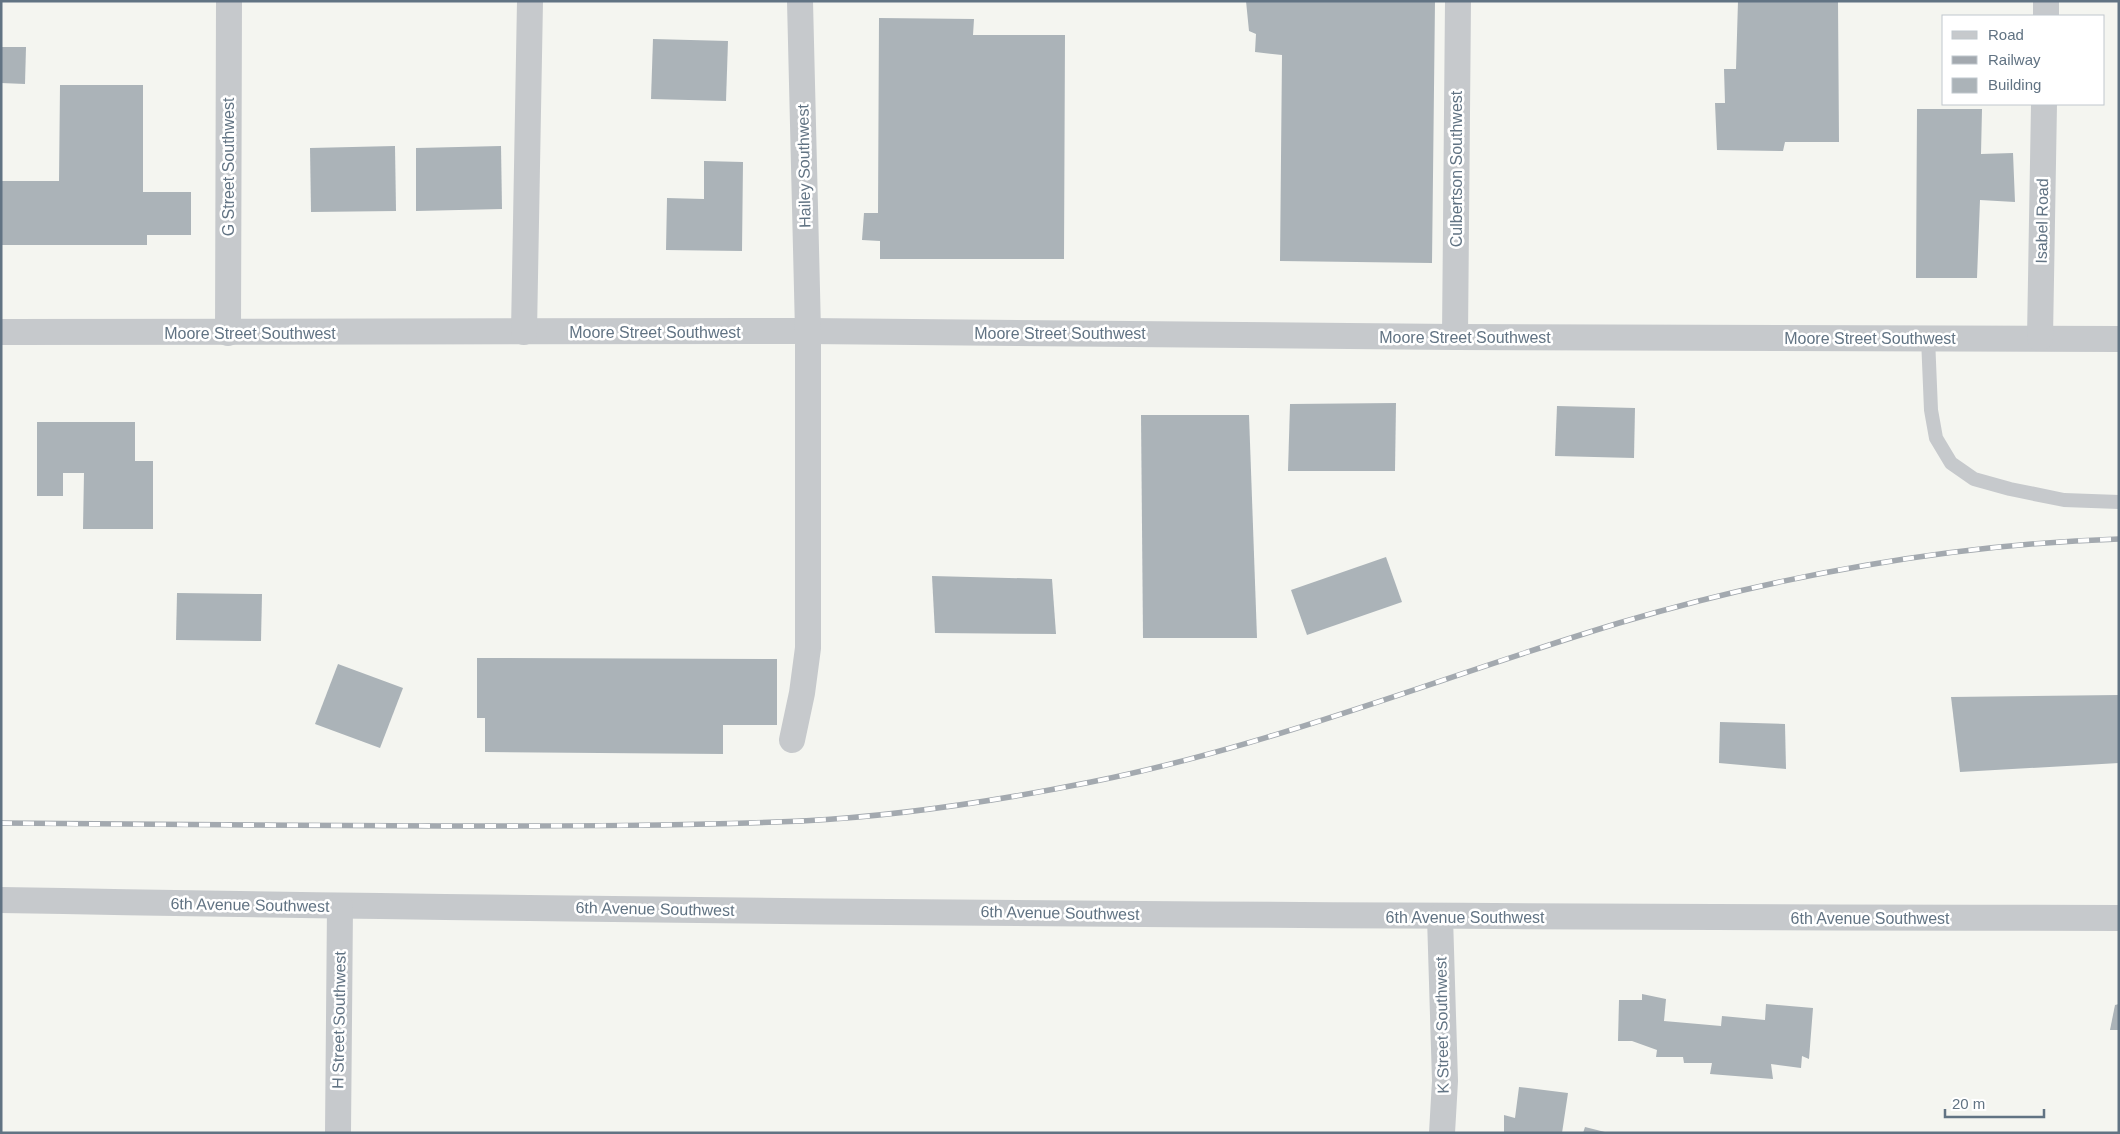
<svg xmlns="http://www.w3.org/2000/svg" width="2120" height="1134" font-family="Arial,sans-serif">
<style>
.building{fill:#abb3b8}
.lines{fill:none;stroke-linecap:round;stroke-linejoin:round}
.service{stroke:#c6c9cc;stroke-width:14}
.minor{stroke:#c6c9cc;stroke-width:26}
.rail-casing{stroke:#a3a9af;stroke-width:5.5}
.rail{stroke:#fff;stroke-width:4;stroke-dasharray:11;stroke-linecap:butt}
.labels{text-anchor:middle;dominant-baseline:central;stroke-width:5;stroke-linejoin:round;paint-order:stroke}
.street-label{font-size:16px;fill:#617383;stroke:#fff}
</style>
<rect width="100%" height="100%" fill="#f4f5f0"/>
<g class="building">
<path d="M1246,1H1435L1432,263L1280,261L1282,55L1255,52L1256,34L1249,31Z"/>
<path d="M1738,1H1838L1839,142H1785L1783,151L1717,150L1715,103H1725L1724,69H1736Z"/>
<path d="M879,18L974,19L973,35H1065L1064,259H880V241L862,240L864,213H878Z"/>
<path d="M653,39L728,41L726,101L651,99Z"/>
<path d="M1,47H26L25,84L1,83Z"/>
<path d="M60,85H143V192H191V235H147V245H1V181H59Z"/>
<path d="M1917,109H1982L1981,154L2013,153L2015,202L1980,200L1977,278H1916Z"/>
<path d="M395,146L396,211L311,212L310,148Z"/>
<path d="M501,146L502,209L416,211V148Z"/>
<path d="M704,161L743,162L742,251L666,250L667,198L704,199Z"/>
<path d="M1396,403L1395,471H1288L1290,404Z"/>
<path d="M1557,406L1635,408L1634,458L1555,456Z"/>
<path d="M1141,415H1249L1257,638H1143Z"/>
<path d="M37,422H135V461H153V529H83L84,473H63V496H37Z"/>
<path d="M1386,557L1402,602L1307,635L1291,590Z"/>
<path d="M932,576L1052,579L1056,634L935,633Z"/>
<path d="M177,593L262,594L261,641L176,640Z"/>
<path d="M477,658L777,659V725H723V754L485,752V718H477Z"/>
<path d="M338,664L403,688L380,748L315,724Z"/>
<path d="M2119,695V763L1960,772L1951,697Z"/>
<path d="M1720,722L1785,724L1786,769L1719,763Z"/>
<path d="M1642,994L1666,999L1664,1021L1721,1026L1722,1016L1765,1020L1766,1004L1813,1008L1809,1059L1802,1056L1801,1068L1771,1064L1773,1079L1710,1074L1712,1063H1684L1683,1057H1656L1657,1050L1632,1041H1618L1619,1000H1642Z"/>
<path d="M2119,1004V1030H2110L2115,1005Z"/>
<path d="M1519,1087L1568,1093L1562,1133H1504V1115L1515,1118Z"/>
<path d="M1585,1127L1605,1132V1133H1583Z"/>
</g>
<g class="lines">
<path class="service" d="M1928,338L1931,410L1936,438L1951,463L1974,479L2010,489L2064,500L2119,502"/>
<g class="minor">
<path d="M2046,16V1"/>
<path d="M1,332L808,331L1455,337L2119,339"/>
<path d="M524,332L530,1"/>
<path d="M228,333L229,1"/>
<path d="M1455,337L1458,1"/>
<path d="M2040,338L2044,104"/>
<path d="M792,740L802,693L808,648V331L800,1"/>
<path d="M1,900C707,913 1413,917 2119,918"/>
<path d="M1440,917L1445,1081L1442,1133"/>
<path d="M338,1133L340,906"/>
</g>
<defs>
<path id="rail" d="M1,823C149,825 297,825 445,826C564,826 683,826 802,821C898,816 996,801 1091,782C1272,746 1443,676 1619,623C1777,576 1953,544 2119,539"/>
</defs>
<use href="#rail" class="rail-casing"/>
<use href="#rail" class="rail"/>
</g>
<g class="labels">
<g class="street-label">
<text transform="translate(804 166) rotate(-91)">Hailey Southwest</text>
<text transform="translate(228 167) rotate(-90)">G Street Southwest</text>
<text transform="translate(1456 169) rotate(-90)">Culbertson Southwest</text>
<text transform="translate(2042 221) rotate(-89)">Isabel Road</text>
<text x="655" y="332">Moore Street Southwest</text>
<text x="250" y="333">Moore Street Southwest</text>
<text x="1060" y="333">Moore Street Southwest</text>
<text x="1465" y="337">Moore Street Southwest</text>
<text x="1870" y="338">Moore Street Southwest</text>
<text transform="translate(250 905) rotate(1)">6th Avenue Southwest</text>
<text transform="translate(655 909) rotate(1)">6th Avenue Southwest</text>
<text transform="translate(1060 913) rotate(1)">6th Avenue Southwest</text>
<text x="1465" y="917">6th Avenue Southwest</text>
<text x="1870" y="918">6th Avenue Southwest</text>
<text transform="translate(339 1020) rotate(-89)">H Street Southwest</text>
<text transform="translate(1442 1025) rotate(-91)">K Street Southwest</text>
</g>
</g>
<rect width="2120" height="1134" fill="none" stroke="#617383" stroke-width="5"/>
<rect x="1942" y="15" width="162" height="90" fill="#ffffff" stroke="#c0c7cd"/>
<rect x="1952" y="31" width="25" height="8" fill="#c6c9cc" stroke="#c0c7cd"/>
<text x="1988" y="40" font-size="15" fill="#617383">Road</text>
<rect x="1952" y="56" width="25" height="8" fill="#a3a9af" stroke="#c0c7cd"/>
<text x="1988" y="65" font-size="15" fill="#617383">Railway</text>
<rect x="1952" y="78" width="25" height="15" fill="#abb3b8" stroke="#c0c7cd"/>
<text x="1988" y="90" font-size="15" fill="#617383">Building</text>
<path d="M1945 1109v8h99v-8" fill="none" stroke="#617383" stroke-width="2.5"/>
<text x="1952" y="1109" font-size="15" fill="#617383" stroke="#ffffff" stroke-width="4" paint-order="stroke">20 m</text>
</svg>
